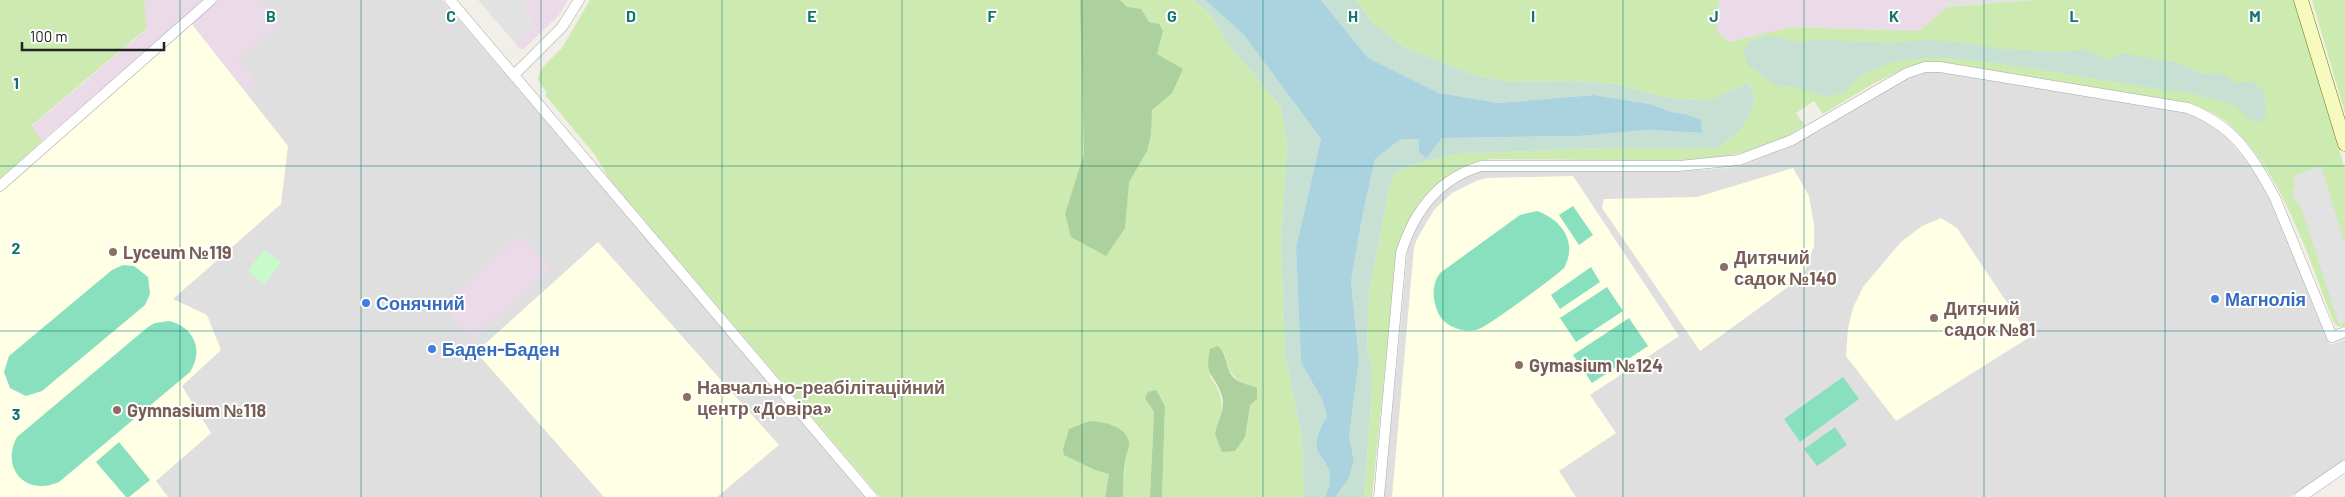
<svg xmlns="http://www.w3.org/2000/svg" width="2345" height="497" font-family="Barlow,sans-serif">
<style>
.residential{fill:#e0dfdf}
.industrial{fill:#ebdbe8}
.education{fill:#ffffe5}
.grass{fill:#cdebb0;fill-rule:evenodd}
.forest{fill:#add19e}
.wetland{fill:#c6e0d4}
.park{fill:#c8facc}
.pitch{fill:#88e0be}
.parking{fill:#e2e2e2}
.water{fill:#aad3df}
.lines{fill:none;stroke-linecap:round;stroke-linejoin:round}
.minor-casing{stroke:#a9a9a9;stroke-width:11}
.tertiary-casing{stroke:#a9a9a9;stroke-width:12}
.secondary-casing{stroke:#707d05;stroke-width:15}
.minor{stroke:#fff;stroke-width:10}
.tertiary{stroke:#fff;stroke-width:11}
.secondary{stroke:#f7fabf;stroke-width:14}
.grid{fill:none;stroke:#0f766e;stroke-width:1;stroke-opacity:0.55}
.education-dot{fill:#8d6e63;stroke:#fff;stroke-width:2}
.shop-dot{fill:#3f7fe0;stroke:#fff;stroke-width:2}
.labels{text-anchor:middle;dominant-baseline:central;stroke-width:4;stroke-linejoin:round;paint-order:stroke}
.education-label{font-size:18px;font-weight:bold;fill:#785e54;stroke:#fff;text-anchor:start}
.shop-label{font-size:18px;font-weight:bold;fill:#366cbe;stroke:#fff;text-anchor:start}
.grid-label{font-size:16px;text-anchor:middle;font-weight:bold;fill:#0f766e;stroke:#fff;stroke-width:4;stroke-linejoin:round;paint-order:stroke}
</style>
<rect width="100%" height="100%" fill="#f2efe9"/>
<g class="residential">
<path d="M218,0H442L867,497H0V193Z"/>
<path d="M1926,72H1941L2188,113L2207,121L2222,132L2250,165L2271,199L2330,345L2345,340V460L2290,497H1384L1408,246L1412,235L1429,205L1447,186L1460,178L1482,170H1703L1739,167L1794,145L1907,77Z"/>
</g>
<g class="industrial">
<path d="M147,0H204L42,141L31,127L147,29L144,3Z"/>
<path d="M218,0H261L280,25L238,59L258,84L247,93L191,23Z"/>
<path d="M523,0H568L559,15L524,49H520L514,42L534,29Z"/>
<path d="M1719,0H1946L1947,7L1919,31L1790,27L1729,42L1717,31Z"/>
<path d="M520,235L551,269L473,339L442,305Z"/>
</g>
<g class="education">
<path d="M191,23L288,146L281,204L173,299L207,315L221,350L182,386L211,433L156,481L168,497H0V193Z"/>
<path d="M1793,168L1809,196L1814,225V246L1803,276L1700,351L1602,208L1604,199L1697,197Z"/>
<path d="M1573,176L1679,336L1590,395L1616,433L1559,471L1576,497H1392L1414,247L1418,237L1434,210L1452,193L1476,181L1486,178Z"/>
<path d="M1941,218L1957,228L2030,337L1896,421L1846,356L1848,328L1853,308L1863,287L1901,242L1922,226Z"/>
<path d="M598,242L779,445L717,497H604L476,352Z"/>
</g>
<g class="grass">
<path d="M0,0H147L144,3L147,28L31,126L42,141L0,180Z"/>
<path d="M590,0H1193L1211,15L1228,44L1281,107L1287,144L1281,244L1285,355L1302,438L1304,497H1162L1165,406L1150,407L1154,412L1150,497H1123L1125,460L1129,443C1103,423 1102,416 1069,430L1063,449L1095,470L1109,474L1105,497H880L610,180L595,155L545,95L547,93L538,80L541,69L562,48ZM1224,352C1228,369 1232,381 1250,385V405L1247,419L1217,424C1226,406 1221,392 1210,376Z"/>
<path d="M1356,0H1719L1717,31L1729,42L1790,27L1919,31L1947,7L2032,0H2294L2345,169V327L2337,326L2333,321C2308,256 2282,172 2230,125C2218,114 2204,109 2189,104L1940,62C1898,64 1859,93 1823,114L1814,101L1796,113L1805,125C1750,165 1675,161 1610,160C1571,160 1531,160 1492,159C1441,165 1411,207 1397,252L1372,497H1364L1372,392V368L1367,346L1369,293L1390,184L1395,174L1407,166L1456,154L1601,148H1717C1736,136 1766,106 1748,83L1710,100H1701L1669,98L1616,84L1572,81L1511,82L1474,75L1404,47L1373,23Z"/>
<path d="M2312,0H2345V113Z"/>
</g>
<g class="forest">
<path d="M1080,0H1120L1127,7L1141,9L1149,22L1159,24L1163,31L1157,54L1183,69L1172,93L1152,110L1151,134L1147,151L1129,182L1125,228L1106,256L1071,237L1065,214L1084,154Z"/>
<path d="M1218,346C1228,355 1225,369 1234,378C1241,384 1249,384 1257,388V399L1250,405L1245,437L1235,451L1222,452L1215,434C1217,421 1226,409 1222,396C1215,373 1204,378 1210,349Z"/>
<path d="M1156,390L1165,406L1162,497H1150L1154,412L1145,398L1148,392Z"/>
<path d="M1090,421C1104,422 1126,426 1129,442C1130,448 1125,456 1125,462C1123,473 1124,485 1123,497H1105L1109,474L1095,470L1064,455L1063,449L1069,429Z"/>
</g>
<g class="wetland">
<path d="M1193,0H1205L1244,35L1321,139L1296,248L1301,363L1322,399L1327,416C1301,459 1331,452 1330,482C1330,487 1326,492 1325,497H1304L1302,438L1285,355L1281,244L1287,144L1281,107L1228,44L1211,15Z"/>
<path d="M1321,0H1356L1373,23L1404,47L1474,75L1511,82L1572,81L1616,84L1669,98L1700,100H1710L1748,83C1766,107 1737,136 1717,148H1601L1456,154L1407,166L1395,174L1390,184L1369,293L1367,346L1372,368V392L1364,497H1335L1348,480L1354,461L1349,436L1359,360L1351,282L1362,218L1375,159L1401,139H1419V152L1442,138L1579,136L1649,130L1702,133L1685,114L1672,112L1650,104L1594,95L1498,103L1439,93L1368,58Z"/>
<path d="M1768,36L1798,42L1823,40L1891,43L1920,40L1961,42L2001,49L2064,52L2084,49L2110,60L2122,53L2179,63L2201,74L2220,73L2237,83L2252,81L2264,91L2266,115L2259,123L2249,119L2235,105L2193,94L1990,62L1945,58H1924L1889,63L1858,77L1847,91L1828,97L1792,86L1777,87L1748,65L1743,52L1750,41Z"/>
</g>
<path class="park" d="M264,250L281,262L264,285L248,271Z"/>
<g class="pitch">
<path d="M1573,206L1593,235L1579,245L1559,215Z"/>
<path d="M1537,211C1562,220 1578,242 1564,268C1555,277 1488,326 1479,329C1463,334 1442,326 1437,310C1432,297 1432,284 1440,273L1520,215Z"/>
<path d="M123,265L134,266L148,277L150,294L145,305L42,391L26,396L10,388L4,372L9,356L112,270Z"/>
<path d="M1591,267L1600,282L1560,309L1551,295Z"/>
<path d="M1607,287L1623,311L1576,342L1560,318Z"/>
<path d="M1629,318L1648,346L1592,383L1573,355Z"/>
<path d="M169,321C194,327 204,350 190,372L59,482C26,497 0,468 17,437L148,327L155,323Z"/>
<path d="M1843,377L1859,399L1800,442L1784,419Z"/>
<path d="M1835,427L1847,445L1817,466L1804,449Z"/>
<path d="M119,442L150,480L129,497H126L96,462Z"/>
</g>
<g class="parking">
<path d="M478,0H523L534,29L514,42Z"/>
<path d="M1946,0H2032L1947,7Z"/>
<path d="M2321,166L2345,245V322L2339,324L2300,204L2295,202L2292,192L2295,185L2293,176Z"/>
</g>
<path class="water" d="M1205,0H1321L1368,58L1439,93L1498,103L1594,95L1650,104L1672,112L1685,114L1701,120L1702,133L1649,130L1579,136L1442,138L1426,158L1419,152V139H1401L1375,159L1362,218L1351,282L1359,360L1349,436L1354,461L1348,480L1335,497H1325C1326,492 1330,487 1330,482C1331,451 1301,460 1327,416L1322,399L1301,363L1296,248L1321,139L1244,35Z"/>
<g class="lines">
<defs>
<g id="minor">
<path d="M450,0L872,497"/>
<path d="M515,74L562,27L579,0"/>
<path d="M0,186L211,0"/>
<path d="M1379,497L1401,253C1414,211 1438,179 1481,166H1679L1739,160L1792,140L1907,73L1925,67H1940L2188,108C2234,126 2252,155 2275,198L2332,337L2345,332"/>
</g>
<path id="tertiary" d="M2300,497L2345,466"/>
<path id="secondary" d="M2301,0L2345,144"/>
</defs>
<use href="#minor" class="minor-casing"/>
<use href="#tertiary" class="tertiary-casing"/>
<use href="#secondary" class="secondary-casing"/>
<use href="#minor" class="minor"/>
<use href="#tertiary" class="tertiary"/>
<use href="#secondary" class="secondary"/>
</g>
<path class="grid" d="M180,0V497M361,0V497M541,0V497M722,0V497M902,0V497M1082,0V497M1263,0V497M1443,0V497M1623,0V497M1804,0V497M1984,0V497M2165,0V497M0,166H2345M0,331H2345"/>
<g class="education-dot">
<circle cx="113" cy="252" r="5"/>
<circle cx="1724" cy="267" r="5"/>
<circle cx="1934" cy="318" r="5"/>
<circle cx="1519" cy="365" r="5"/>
<circle cx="687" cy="397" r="5"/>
<circle cx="117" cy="410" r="5"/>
</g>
<g class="shop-dot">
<circle cx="2215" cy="299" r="5"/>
<circle cx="366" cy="303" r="5"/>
<circle cx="432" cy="349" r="5"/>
</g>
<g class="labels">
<g class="education-label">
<text x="123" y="252">Lyceum №119</text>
<text x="1734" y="257">Дитячий<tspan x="1734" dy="21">садок №140</tspan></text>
<text x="1944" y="308">Дитячий<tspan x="1944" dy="21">садок №81</tspan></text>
<text x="1529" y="365">Gymasium №124</text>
<text x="697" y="387">Навчально-реабілітаційний<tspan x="697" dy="21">центр «Довіра»</tspan></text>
<text x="127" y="410">Gymnasium №118</text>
</g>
<g class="shop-label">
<text x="2225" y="299">Магнолія</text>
<text x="376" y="303">Сонячний</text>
<text x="442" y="349">Баден-Баден</text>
</g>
</g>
<g class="grid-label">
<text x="271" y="22">B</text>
<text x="451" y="22">C</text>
<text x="631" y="22">D</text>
<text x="812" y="22">E</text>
<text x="992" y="22">F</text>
<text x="1172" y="22">G</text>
<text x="1353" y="22">H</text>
<text x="1533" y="22">I</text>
<text x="1714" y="22">J</text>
<text x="1894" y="22">K</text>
<text x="2074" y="22">L</text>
<text x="2255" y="22">M</text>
<text x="16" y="89">1</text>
<text x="16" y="254">2</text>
<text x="16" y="420">3</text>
</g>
<path d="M22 42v8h142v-8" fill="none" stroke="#222222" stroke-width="2.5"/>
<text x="30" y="42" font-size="15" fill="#222222" stroke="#ffffff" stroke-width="4" paint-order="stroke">100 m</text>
</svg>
